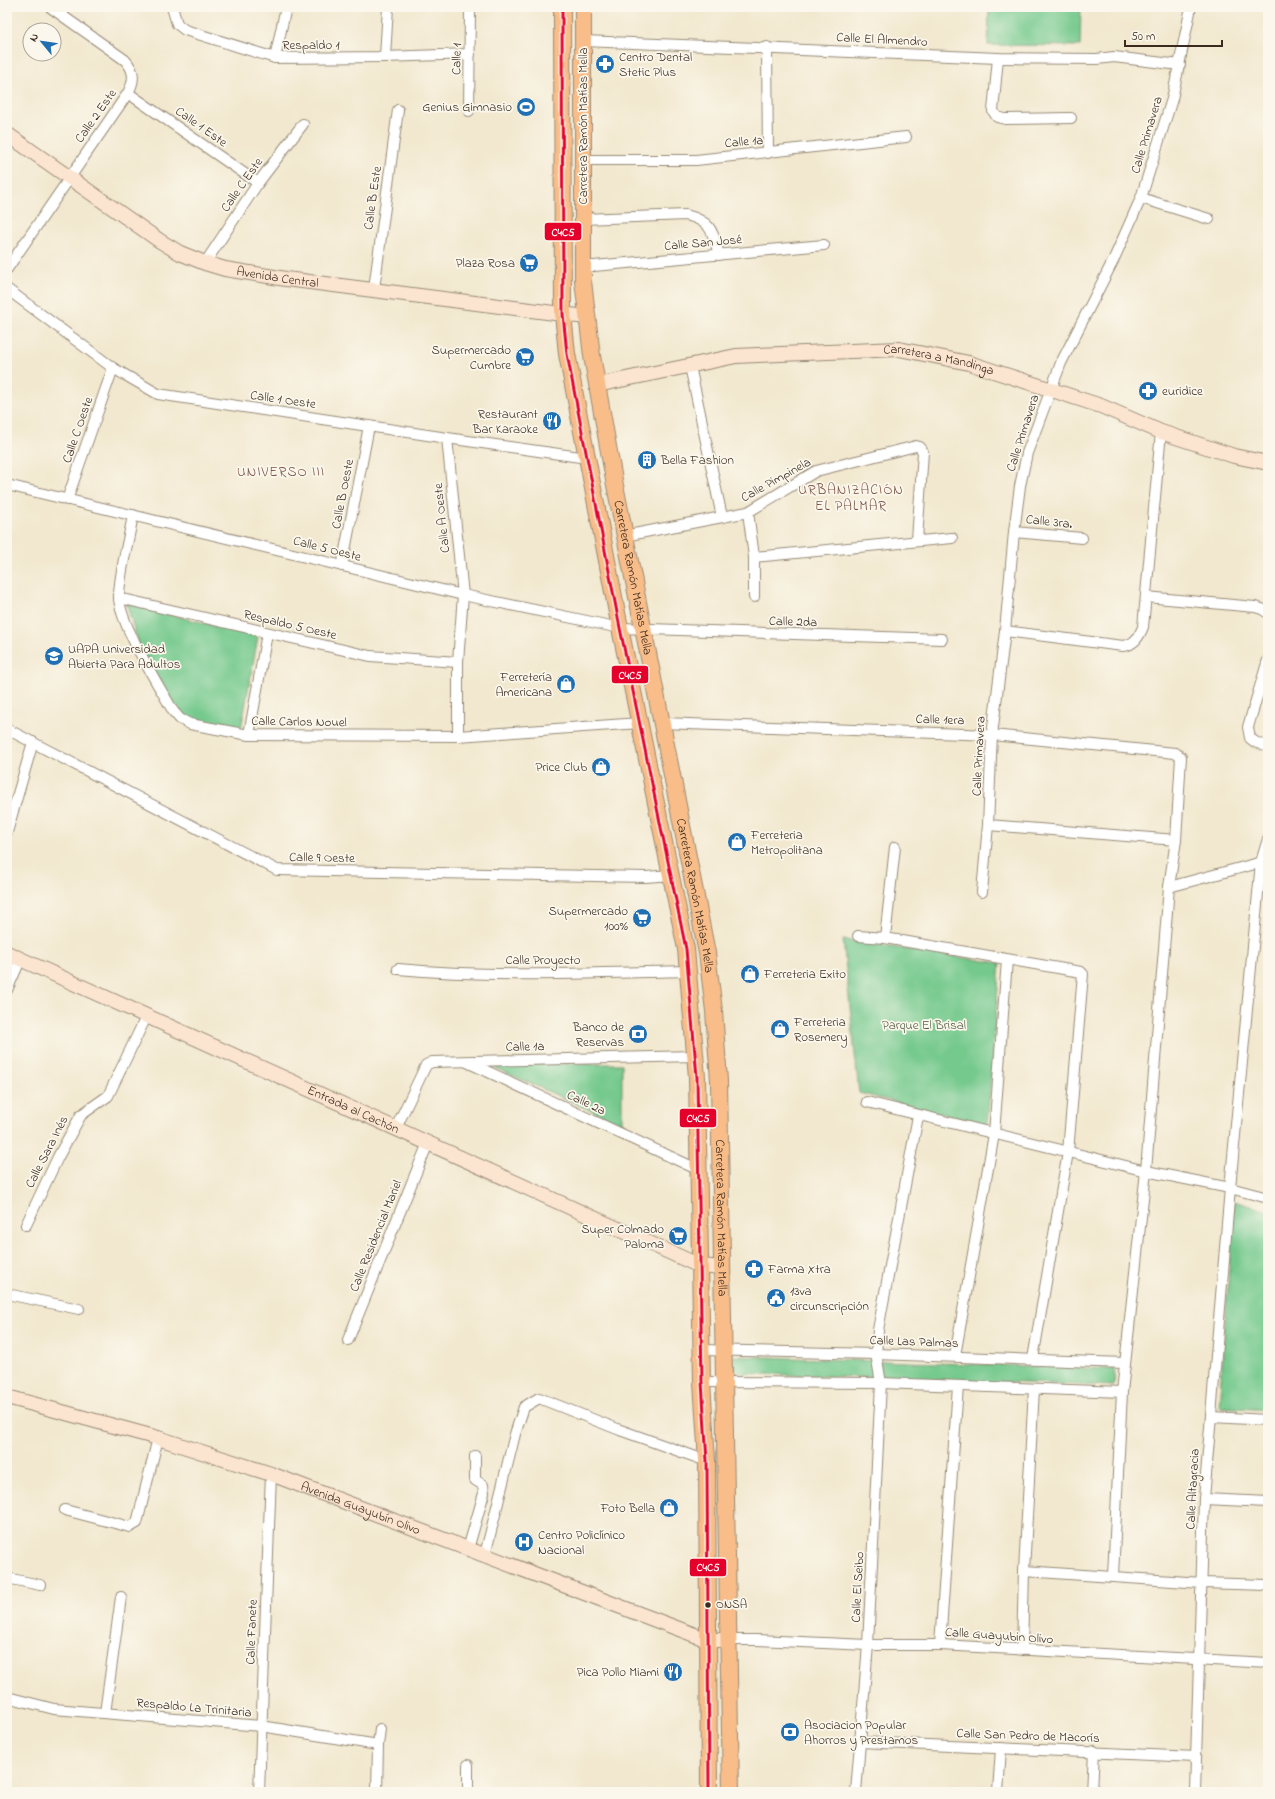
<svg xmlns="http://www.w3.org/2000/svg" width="1275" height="1799" font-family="'Indie Flower',sans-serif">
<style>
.green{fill:#75c98d;stroke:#587a56}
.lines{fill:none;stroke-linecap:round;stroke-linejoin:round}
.street-casing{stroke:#968976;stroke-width:12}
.secondary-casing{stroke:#968976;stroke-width:16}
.primary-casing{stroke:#968976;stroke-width:18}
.street{stroke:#fff;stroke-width:10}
.secondary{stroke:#fce5d0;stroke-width:14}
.primary{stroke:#f8bd89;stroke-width:16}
.bus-1-casing{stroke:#fbf7ec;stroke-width:6}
.bus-1{stroke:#e4002b;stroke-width:3}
.bus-dot{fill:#3b2a1e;stroke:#fbf7ec;stroke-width:1.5}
.labels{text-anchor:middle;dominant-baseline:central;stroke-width:3.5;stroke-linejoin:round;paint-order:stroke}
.bus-label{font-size:12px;fill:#3b2a1e;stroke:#fbf7ec;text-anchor:start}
.street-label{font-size:13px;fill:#3b2a1e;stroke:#fbf7ec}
.poi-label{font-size:13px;fill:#3b2a1e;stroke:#fbf7ec;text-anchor:start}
.park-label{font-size:13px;fill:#4c5a3f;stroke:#fbf7ec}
.neighbourhood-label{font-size:14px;letter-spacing:1px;fill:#7e5547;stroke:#fbf7ec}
.line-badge{stroke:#fbf7ec;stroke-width:1.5}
.badge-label{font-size:11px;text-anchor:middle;font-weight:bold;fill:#fff}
</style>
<rect width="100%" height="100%" fill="#fbf7ec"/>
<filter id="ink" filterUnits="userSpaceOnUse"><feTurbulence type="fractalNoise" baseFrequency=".025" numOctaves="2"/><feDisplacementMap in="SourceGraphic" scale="8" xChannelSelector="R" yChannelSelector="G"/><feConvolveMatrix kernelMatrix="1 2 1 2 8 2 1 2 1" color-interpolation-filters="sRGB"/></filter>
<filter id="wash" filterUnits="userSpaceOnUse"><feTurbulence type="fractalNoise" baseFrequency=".012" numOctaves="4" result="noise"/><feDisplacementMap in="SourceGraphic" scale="16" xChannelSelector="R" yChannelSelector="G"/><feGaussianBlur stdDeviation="0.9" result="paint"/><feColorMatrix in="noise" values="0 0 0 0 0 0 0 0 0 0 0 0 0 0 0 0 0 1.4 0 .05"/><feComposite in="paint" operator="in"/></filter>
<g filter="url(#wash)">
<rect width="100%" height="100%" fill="#f2e8cf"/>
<g class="green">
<path d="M989,7H1081L1080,46L988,45Z"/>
<path d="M126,603L258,637L241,729L197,724L177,711L142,654Z"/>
<path d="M843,940L1000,963L987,1125L859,1093Z"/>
<path d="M486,1064H622V1124Z"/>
<path d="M1234,1201L1268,1211V1410L1219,1407Z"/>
<path d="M734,1356L1115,1369L1114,1386L735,1373Z"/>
</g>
</g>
<g filter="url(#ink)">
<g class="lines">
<defs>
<g id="street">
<path d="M172,7L177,24L185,30L275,58L385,57L470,54"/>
<path d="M583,41L998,58L1097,59L1114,57L1180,65"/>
<path d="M767,47L768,153"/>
<path d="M385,57L388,7"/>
<path d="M275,58L286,7"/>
<path d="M998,58L993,111L997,117L1005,119L1071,118"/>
<path d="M128,93L258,183"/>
<path d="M469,111L470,7"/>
<path d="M584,160H696L906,137"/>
<path d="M1141,198L1209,219"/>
<path d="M583,219L686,215C712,222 712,230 719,255"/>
<path d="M205,263L258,183L303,124"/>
<path d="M583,267L824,245"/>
<path d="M7,269L128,93C135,80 135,71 125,60L50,7"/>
<path d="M7,289L113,368L158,394L447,438L587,458"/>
<path d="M374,289L398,110"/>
<path d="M690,366L722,517"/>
<path d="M447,438L463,595L458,662V736"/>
<path d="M7,485L463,595L620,628L942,639"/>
<path d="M67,500L113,368"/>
<path d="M748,512L754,557V597"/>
<path d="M133,515C129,539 119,574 119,597C119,623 159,686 173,711L180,719L190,724L249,735L458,736L640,723"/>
<path d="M1014,532L1082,538"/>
<path d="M624,536L748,512L816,471L916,446L920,447L923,452L917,540"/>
<path d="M754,557L952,538"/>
<path d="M342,566L369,426"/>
<path d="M1146,597L1255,607L1262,609L1268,613"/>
<path d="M119,598L370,656L458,662"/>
<path d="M1005,631L1123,646C1134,645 1139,637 1143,627L1161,432"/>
<path d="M1268,660L1248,727L1250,738L1255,742L1268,747"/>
<path d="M662,723L992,735L1175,753L1181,757L1176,840L1169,887L1146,1171L1122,1392L1113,1576"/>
<path d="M7,729L277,870L646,877L671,875"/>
<path d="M249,735L267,633"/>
<path d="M988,825L1176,840"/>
<path d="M7,832L33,742"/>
<path d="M1169,887L1266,861"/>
<path d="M982,892L988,825L992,735L1005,631L1014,532L1020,486L1027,453L1061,363L1113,261L1141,198L1172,99L1191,7"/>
<path d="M858,936L885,938L1081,972L1083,974L1068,1152L1033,1359"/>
<path d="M885,938L895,847"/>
<path d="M398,969C495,978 592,973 689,971"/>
<path d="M7,990L21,958"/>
<path d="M467,1062L699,1170"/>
<path d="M867,1102L1146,1171L1230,1188L1261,862L1268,839"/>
<path d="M396,1128L426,1065L432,1062L696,1056"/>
<path d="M26,1225L58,1157L81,1115L108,1096L147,1015"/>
<path d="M7,1294L79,1309"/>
<path d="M348,1340L428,1143"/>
<path d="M701,1350L876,1354L1125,1363"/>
<path d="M955,1356L994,1134L1007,960"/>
<path d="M702,1382L881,1383L1122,1392"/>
<path d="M1211,1417L1268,1420"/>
<path d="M1204,1499L1268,1502"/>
<path d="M65,1510L130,1527L137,1523L158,1438"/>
<path d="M468,1549L484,1493L483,1485L475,1480V1456"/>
<path d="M485,1555L515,1434L524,1407L539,1398L620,1430L707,1461"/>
<path d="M1024,1571L1202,1583L1268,1585"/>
<path d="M7,1578L40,1585"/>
<path d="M728,1640H756L868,1645H940L1268,1663"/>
<path d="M940,1645L958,1386"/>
<path d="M1022,1650L1024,1571L1034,1389"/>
<path d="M7,1697L54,1709L261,1726L378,1745"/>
<path d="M105,1713L121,1597"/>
<path d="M860,1742L1196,1757"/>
<path d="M468,1765V1792"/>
<path d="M259,1792L271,1474"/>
<path d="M377,1792L378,1745L380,1729"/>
<path d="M856,1792L868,1645L881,1383L876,1354L878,1330L918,1116"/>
<path d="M998,1792L1001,1748"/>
<path d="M1092,1792L1094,1751"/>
<path d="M1195,1792L1204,1499L1230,1188L1268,1198"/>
</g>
<g id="secondary">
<path id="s1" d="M7,134L160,241L180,253L205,263L225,269L286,279L586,317"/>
<path id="s2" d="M597,385L736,356L899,349L969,363L1101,406L1161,432L1234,456L1268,463"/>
<path id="s3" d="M7,953L700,1266L723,1268"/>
<path id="s4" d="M7,1397L158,1438L271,1474L708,1640H728"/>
</g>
<g id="primary">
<path d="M562,7L563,314L567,354L620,628L686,949L697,1077L702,1382L707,1461L709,1792"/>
<path id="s5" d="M583,7V281L592,356L614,480L707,953L714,1011L719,1081L731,1792"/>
</g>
</defs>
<use href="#street" class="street-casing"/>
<use href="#secondary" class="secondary-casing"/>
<use href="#primary" class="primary-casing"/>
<use href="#street" class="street"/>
<use href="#secondary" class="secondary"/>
<use href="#primary" class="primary"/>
<defs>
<path id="bus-1" d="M562,7L563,314L567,354L620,628L686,949L697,1077L702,1382L707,1461L709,1792"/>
</defs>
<use href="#bus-1" class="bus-1-casing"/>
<use href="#bus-1" class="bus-1"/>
</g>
</g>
<defs>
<symbol id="pharmacy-disc" viewBox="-11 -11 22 22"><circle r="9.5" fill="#1f6fb2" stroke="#fbf7ec"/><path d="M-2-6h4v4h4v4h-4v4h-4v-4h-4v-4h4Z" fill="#fff"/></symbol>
<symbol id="stadium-disc" viewBox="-11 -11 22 22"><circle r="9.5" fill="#1f6fb2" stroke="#fbf7ec"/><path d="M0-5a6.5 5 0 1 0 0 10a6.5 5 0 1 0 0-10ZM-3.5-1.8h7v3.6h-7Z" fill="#fff"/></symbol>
<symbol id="supermarket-disc" viewBox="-11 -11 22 22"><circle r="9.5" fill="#1f6fb2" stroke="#fbf7ec"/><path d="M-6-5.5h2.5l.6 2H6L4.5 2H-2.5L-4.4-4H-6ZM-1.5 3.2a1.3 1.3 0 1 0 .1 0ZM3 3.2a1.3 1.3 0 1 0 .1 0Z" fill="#fff"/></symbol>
<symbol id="restaurant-disc" viewBox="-11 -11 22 22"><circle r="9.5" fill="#1f6fb2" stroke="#fbf7ec"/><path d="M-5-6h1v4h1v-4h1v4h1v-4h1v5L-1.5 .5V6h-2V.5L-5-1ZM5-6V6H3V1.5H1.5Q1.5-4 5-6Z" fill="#fff"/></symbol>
<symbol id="building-disc" viewBox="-11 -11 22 22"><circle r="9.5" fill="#1f6fb2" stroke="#fbf7ec"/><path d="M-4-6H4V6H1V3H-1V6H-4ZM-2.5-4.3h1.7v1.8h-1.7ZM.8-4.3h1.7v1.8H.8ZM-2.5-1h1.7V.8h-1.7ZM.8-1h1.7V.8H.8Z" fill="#fff"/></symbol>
<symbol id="university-disc" viewBox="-11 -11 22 22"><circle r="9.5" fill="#1f6fb2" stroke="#fbf7ec"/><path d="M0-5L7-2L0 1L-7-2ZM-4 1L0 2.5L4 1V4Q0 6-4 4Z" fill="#fff"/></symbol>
<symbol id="shop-disc" viewBox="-11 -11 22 22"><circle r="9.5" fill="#1f6fb2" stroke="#fbf7ec"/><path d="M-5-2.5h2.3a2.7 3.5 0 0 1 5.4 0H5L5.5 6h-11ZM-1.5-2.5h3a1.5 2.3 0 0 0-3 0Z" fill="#fff"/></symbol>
<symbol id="bank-disc" viewBox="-11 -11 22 22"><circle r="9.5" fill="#1f6fb2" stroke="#fbf7ec"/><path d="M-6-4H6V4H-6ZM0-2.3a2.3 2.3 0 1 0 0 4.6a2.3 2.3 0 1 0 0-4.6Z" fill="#fff"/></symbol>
<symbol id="civic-disc" viewBox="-11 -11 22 22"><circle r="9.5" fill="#1f6fb2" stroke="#fbf7ec"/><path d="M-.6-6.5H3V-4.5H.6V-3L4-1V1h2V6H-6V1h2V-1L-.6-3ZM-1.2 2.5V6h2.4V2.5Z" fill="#fff"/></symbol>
<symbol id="hospital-disc" viewBox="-11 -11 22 22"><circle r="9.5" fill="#1f6fb2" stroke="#fbf7ec"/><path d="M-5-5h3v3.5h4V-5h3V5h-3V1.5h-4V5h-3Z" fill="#fff"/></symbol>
</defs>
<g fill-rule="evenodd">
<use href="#pharmacy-disc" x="594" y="53" width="22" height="22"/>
<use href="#stadium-disc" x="515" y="96" width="22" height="22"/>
<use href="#supermarket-disc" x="518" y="252" width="22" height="22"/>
<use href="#supermarket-disc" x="514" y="346" width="22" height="22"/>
<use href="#pharmacy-disc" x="1137" y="380" width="22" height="22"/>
<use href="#restaurant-disc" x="541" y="410" width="22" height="22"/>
<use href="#building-disc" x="636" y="449" width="22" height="22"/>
<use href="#university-disc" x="43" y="645" width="22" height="22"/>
<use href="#shop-disc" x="555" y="673" width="22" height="22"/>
<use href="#shop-disc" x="590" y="756" width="22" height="22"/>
<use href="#shop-disc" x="726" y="831" width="22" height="22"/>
<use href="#supermarket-disc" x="631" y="907" width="22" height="22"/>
<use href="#shop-disc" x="739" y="963" width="22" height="22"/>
<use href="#shop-disc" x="769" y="1018" width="22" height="22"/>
<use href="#bank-disc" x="627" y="1023" width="22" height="22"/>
<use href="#supermarket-disc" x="667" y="1225" width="22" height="22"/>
<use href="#pharmacy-disc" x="743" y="1258" width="22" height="22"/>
<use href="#civic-disc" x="765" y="1287" width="22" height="22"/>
<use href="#shop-disc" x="658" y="1497" width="22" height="22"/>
<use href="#hospital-disc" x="513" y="1531" width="22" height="22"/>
<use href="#restaurant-disc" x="662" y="1661" width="22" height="22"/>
<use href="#bank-disc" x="779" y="1721" width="22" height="22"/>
</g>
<circle class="bus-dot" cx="708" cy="1605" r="3.5"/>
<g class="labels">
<g class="bus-label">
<text x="716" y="1605">ONSA</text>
</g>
<g class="street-label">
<text transform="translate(882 40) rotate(3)">Calle El Almendro</text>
<text x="311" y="45">Respaldo 1</text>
<text transform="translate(457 59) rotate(-89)">Calle 1</text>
<text transform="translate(96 116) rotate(-55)">Calle 2 Este</text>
<text transform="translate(583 126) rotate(-90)">Carretera Ramón Matías Mella</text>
<text transform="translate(201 127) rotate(35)">Calle 1 Este</text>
<text transform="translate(1147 135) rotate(-73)">Calle Primavera</text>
<text transform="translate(744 142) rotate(-5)">Calle 1a</text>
<text transform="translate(242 185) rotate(-55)">Calle C Este</text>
<text transform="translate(373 198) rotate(-82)">Calle B Este</text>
<text transform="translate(703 243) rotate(-5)">Calle San José</text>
<text stroke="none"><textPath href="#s1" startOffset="311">Avenida Central</textPath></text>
<text stroke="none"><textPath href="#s2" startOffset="346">Carretera a Mandinga</textPath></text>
<text transform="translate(283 400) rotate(8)">Calle 1 Oeste</text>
<text transform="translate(78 430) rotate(-71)">Calle C Oeste</text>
<text transform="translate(1023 433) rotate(-72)">Calle Primavera</text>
<text transform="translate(776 480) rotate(-29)">Calle Pimpinela</text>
<text transform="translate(343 494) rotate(-79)">Calle B Oeste</text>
<text transform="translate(442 518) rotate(-96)">Calle A Oeste</text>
<text transform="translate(1049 522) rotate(6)">Calle 3ra.</text>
<text transform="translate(327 549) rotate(14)">Calle 5 Oeste</text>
<text stroke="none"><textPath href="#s5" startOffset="575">Carretera Ramón Matías Mella</textPath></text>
<text transform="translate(793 622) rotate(2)">Calle 2da</text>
<text transform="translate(290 625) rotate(13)">Respaldo 5 Oeste</text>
<text transform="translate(940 720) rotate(2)">Calle 1era</text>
<text transform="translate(299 722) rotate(1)">Calle Carlos Nouel</text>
<text transform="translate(979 756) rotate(-87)">Calle Primavera</text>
<text transform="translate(322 858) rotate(1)">Calle 9 Oeste</text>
<text stroke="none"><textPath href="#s5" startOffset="899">Carretera Ramón Matías Mella</textPath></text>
<text x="543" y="960">Calle Proyecto</text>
<text transform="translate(525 1047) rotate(-1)">Calle 1a</text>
<text transform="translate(586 1103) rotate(25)">Calle 2a</text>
<text stroke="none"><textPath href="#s3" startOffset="380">Entrada al Cachón</textPath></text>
<text transform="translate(47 1152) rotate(-63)">Calle Sara Inés</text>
<text stroke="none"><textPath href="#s5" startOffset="1223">Carretera Ramón Matías Mella</textPath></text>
<text transform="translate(376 1236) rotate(-68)">Calle Residencial Mariel</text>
<text transform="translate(914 1342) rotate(2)">Calle Las Palmas</text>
<text transform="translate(1193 1489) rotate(-87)">Calle Altagracia</text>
<text stroke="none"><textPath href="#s4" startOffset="371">Avenida Guayubín Olivo</textPath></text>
<text transform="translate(858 1587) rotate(-87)">Calle El Seibo</text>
<text transform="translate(252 1632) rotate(-88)">Calle Fanete</text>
<text transform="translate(999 1636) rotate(4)">Calle Guayubin Olivo</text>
<text transform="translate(194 1708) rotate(5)">Respaldo La Trinitaria</text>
<text transform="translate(1028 1736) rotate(2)">Calle San Pedro de Macorís</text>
</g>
<g class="poi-label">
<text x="619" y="57">Centro Dental<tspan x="619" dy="15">Stetic Plus</tspan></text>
<text x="512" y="107" text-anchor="end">Genius Gimnasio</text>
<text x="515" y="263" text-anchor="end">Plaza Rosa</text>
<text x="511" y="350" text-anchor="end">Supermercado<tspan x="511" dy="15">Cumbre</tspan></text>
<text x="1162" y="391">euridice</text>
<text x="538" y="414" text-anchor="end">Restaurant<tspan x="538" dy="15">Bar Karaoke</tspan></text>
<text x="661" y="460">Bella Fashion</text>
<text x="68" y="649">UAPA Universidad<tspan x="68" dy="15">Abierta Para Adultos</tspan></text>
<text x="552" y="677" text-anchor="end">Ferretería<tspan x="552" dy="15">Americana</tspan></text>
<text x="587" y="767" text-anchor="end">Price Club</text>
<text x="751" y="835">Ferreteria<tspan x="751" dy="15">Metropolitana</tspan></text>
<text x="628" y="911" text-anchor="end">Supermercado<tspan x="628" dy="15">100%</tspan></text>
<text x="764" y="974">Ferreteria Exito</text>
<text x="794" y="1022">Ferreteria<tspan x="794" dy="15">Rosemery</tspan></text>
<text x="624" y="1027" text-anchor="end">Banco de<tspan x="624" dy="15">Reservas</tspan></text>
<text x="664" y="1229" text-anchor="end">Super Colmado<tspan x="664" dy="15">Paloma</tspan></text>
<text x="768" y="1269">Farma Xtra</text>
<text x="790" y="1291">13va<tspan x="790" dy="15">circunscripción</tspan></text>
<text x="655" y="1508" text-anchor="end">Foto Bella</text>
<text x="538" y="1535">Centro Policlínico<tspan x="538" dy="15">Nacional</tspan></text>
<text x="659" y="1672" text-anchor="end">Pica Pollo Miami</text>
<text x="804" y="1725">Asociacion Popular<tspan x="804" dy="15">Ahorros y Prestamos</tspan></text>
</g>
<g class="park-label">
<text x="924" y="1025">Parque El Brisal</text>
</g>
<g class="neighbourhood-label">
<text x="281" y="472">UNIVERSO III</text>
<text x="851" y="490">URBANIZACIÓN<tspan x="851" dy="16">EL PALMAR</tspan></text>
</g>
</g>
<g class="line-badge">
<rect x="544" y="222" width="38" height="19" rx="4" fill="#e4002b"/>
<rect x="611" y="665" width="38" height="19" rx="4" fill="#e4002b"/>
<rect x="679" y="1108" width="38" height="20" rx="4" fill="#e4002b"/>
<rect x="689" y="1558" width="38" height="19" rx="4" fill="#e4002b"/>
</g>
<g class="badge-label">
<text x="563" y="236">C4C5</text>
<text x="630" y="679">C4C5</text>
<text x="698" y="1122">C4C5</text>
<text x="708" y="1571">C4C5</text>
</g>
<rect width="1275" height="1799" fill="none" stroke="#fbf7ec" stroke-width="24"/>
<g transform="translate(42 42) rotate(299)"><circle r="19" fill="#fbf7ec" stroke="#aea59a"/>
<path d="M0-3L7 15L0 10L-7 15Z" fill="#1f6fb2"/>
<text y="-6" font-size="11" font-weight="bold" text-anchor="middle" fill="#3b2a1e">N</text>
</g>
<path d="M1125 40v6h97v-6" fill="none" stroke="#3b2a1e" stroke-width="2"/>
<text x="1131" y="40" font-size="12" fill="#3b2a1e" stroke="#fbf7ec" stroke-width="3" paint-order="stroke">50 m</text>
</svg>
